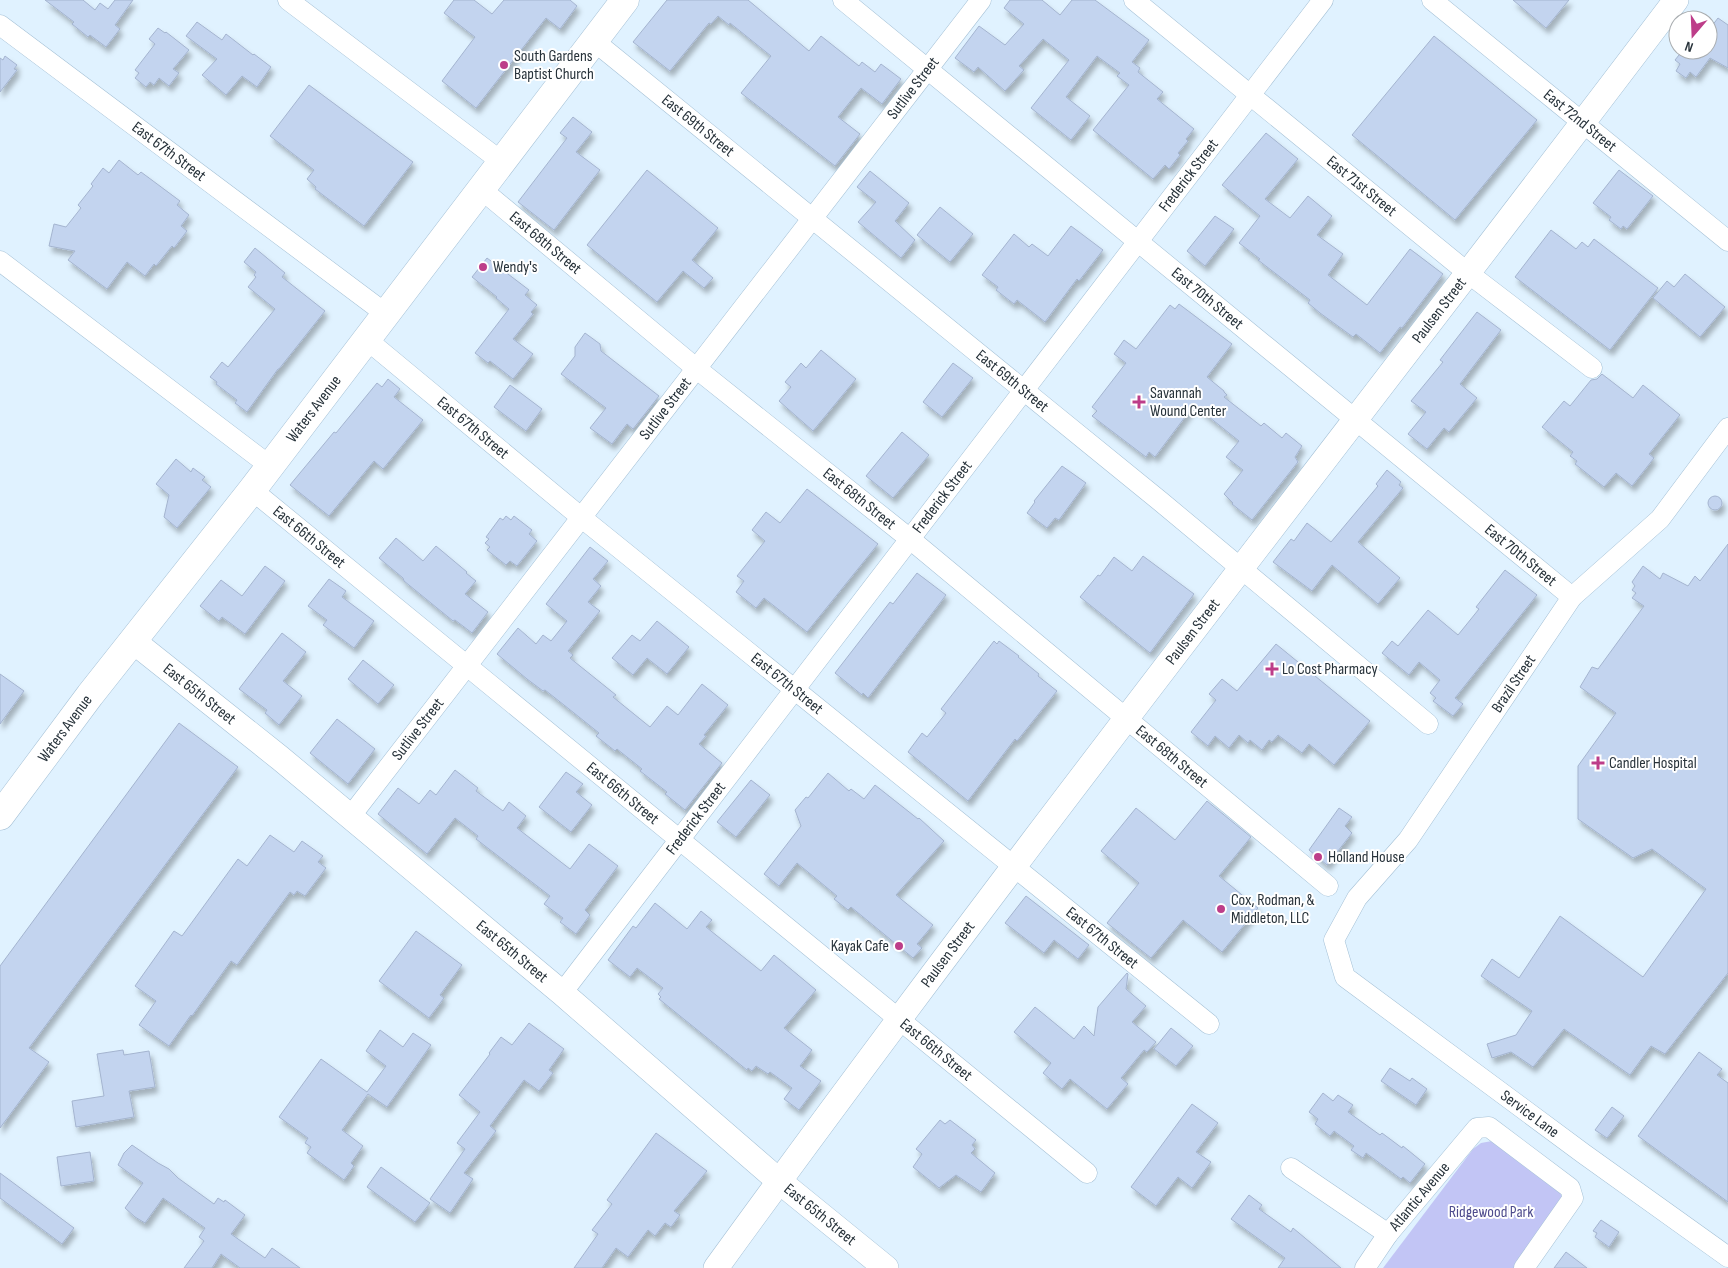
<svg xmlns="http://www.w3.org/2000/svg" width="1728" height="1268" font-family="'Sofia Sans Condensed',sans-serif">
<style>
.green{fill:#c2c5f5}
.building{fill:#c3d4ef;stroke:#a4b4cf;filter:url(#shadow)}
.lines{fill:none;stroke-linecap:round;stroke-linejoin:round}
.minor-casing{stroke:#a5c1d6;stroke-width:21}
.tertiary-casing{stroke:#a5c1d6;stroke-width:26}
.secondary-casing{stroke:#a5c1d6;stroke-width:29}
.minor{stroke:#fff;stroke-width:20}
.tertiary{stroke:#fff;stroke-width:25}
.secondary{stroke:#fff;stroke-width:28}
.poi-dot{fill:#bd3d89;stroke:#fff;stroke-width:2}
.labels{text-anchor:middle;dominant-baseline:central;stroke-width:4;stroke-linejoin:round;paint-order:stroke}
.poi-label{font-size:16px;fill:#27323a;stroke:#fff;text-anchor:start}
.street-label{font-size:16px;fill:#27323a;stroke:#fff}
.park-label{font-size:16px;fill:#4e4c8d;stroke:#fff}
</style>
<defs>
<filter id="shadow"><feDropShadow dx="3" dy="5.5" stdDeviation="2.5" flood-color="#0004"/></filter>
</defs>
<rect width="100%" height="100%" fill="#e0f2ff"/>
<path class="green" d="M1492,1141L1560,1193L1563,1198L1514,1268H1383L1473,1149L1481,1143Z"/>
<g class="building">
<path d="M45,0H83L95,10L100,3L108,9L115,0H133L115,25L120,29L106,47L90,35L88,37L72,24L74,22Z"/>
<path d="M454,0H474L492,14L504,0H570L577,6L560,29L546,18L476,108L442,81L475,37L444,13Z"/>
<path d="M667,0H748L809,51L821,36L859,66L862,62L875,72L881,64L901,79L882,104L861,88L838,117L860,134L835,166L741,93L771,56L730,23L729,25L718,16L711,24L709,23L670,71L633,42Z"/>
<path d="M1010,0H1042L1060,15L1072,0H1095L1149,40L1132,62L1140,68L1138,72L1163,92L1157,99L1194,129L1186,139L1188,141L1178,153L1180,155L1169,169L1165,165L1153,179L1093,130L1129,85L1117,76L1120,73L1097,56L1066,97L1090,116L1071,140L1031,108L1069,60L1043,39L1019,66L1024,70L1005,91L978,67L974,72L955,58L979,26L1005,45L1024,24L1004,8Z"/>
<path d="M1513,0H1569L1546,28Z"/>
<path d="M1718,18L1728,25V68L1710,58L1696,77L1690,72L1686,78L1676,71L1680,64L1675,60L1683,50H1708V31Z"/>
<path d="M197,22L222,40L226,34L253,55L254,54L271,67L257,87L242,76L226,95L202,75L217,59L186,36Z"/>
<path d="M158,28L165,33L166,32L189,50L173,69L179,73L169,86L159,78L154,85L150,82L146,87L135,78L139,73L135,70L155,44L149,39Z"/>
<path d="M1434,36L1537,120L1455,220L1352,135Z"/>
<path d="M5,56L17,65L14,69L17,70L0,92V58L3,60Z"/>
<path d="M309,85L413,162L364,226L315,189L316,187L307,179L314,170L270,136Z"/>
<path d="M573,117L592,132L576,152L600,170L554,230L518,202L567,138L560,133Z"/>
<path d="M1266,133L1298,159L1265,199L1290,218L1308,196L1332,216L1317,235L1343,254L1328,275L1367,305L1410,249L1443,274L1402,328L1400,327L1380,353L1356,334L1353,337L1320,313L1308,303L1310,300L1258,260L1260,259L1239,243L1260,216L1222,185Z"/>
<path d="M119,160L138,175L141,172L180,201L177,205L189,215L181,226L187,231L174,248L172,246L156,266L154,264L145,276L127,262L107,289L68,260L75,251L49,246L54,224L66,227L81,208L78,205L93,186L91,184L103,168L109,173Z"/>
<path d="M647,170L718,228L692,260L713,278L704,288L683,271L657,302L587,245Z"/>
<path d="M1619,170L1653,196L1627,229L1623,226L1621,229L1609,220L1611,217L1593,203Z"/>
<path d="M870,171L909,203L895,221L915,240L901,258L858,222L876,202L857,187Z"/>
<path d="M940,207L973,234L950,262L917,235Z"/>
<path d="M1215,216L1234,229L1205,266L1187,251Z"/>
<path d="M1071,226L1103,250L1079,281L1077,279L1045,322L1017,300L1014,304L996,290L998,287L982,275L1014,234L1029,247L1032,244L1048,256Z"/>
<path d="M1551,230L1576,249L1582,242L1588,247L1594,239L1658,288L1610,350L1515,277Z"/>
<path d="M255,248L285,273L282,277L325,311L279,369H278L247,412L235,403L237,400L216,384L217,382L210,377L222,362L228,367L275,309L248,287L256,277L254,275L256,272L244,262Z"/>
<path d="M487,258L529,290L525,295L537,305L531,312L533,314L513,339L533,354L513,379L490,361L488,363L475,353L509,309L496,298L497,297L472,277Z"/>
<path d="M1685,274L1725,307L1700,337L1653,298L1667,281L1674,287Z"/>
<path d="M1179,304L1232,344L1207,377L1224,391V392L1227,395L1224,397L1261,426L1264,423L1282,438L1286,433L1302,446L1295,457L1298,462L1252,520L1232,504L1233,503L1224,494L1243,470L1226,457L1239,441L1194,405L1155,457L1149,452L1146,457L1092,416L1097,411L1092,407L1126,363L1114,354L1124,340L1136,349L1170,305L1175,309Z"/>
<path d="M1477,312L1501,330L1460,384L1477,398L1449,432L1444,428L1427,449L1408,434L1426,412L1411,401L1443,362L1440,360Z"/>
<path d="M585,333L600,344L601,351L659,396L633,429L627,424L612,444L590,428L606,408L561,374L575,356V347Z"/>
<path d="M821,350L856,379L813,431L779,401L791,387L785,382L801,363L806,368Z"/>
<path d="M953,363L973,378L942,417L923,402Z"/>
<path d="M1602,374L1633,398L1643,385L1680,415L1649,454L1654,458L1632,486L1616,473L1604,487L1575,464L1577,461L1570,456L1573,452L1542,427L1564,401L1570,406L1591,380L1597,379Z"/>
<path d="M388,379L400,389L394,397L423,420L383,469L374,461L329,516L290,485L334,432L336,433L377,383L382,387Z"/>
<path d="M510,385L542,409L526,431L494,407Z"/>
<path d="M902,432L929,455L893,498L866,476Z"/>
<path d="M176,459L191,472L193,468L205,477L202,480L211,487L177,528L164,517L169,495L156,484Z"/>
<path d="M1062,466L1086,483L1059,520L1055,518L1047,528L1027,513L1035,502L1034,501Z"/>
<path d="M1387,470L1401,482L1399,485L1403,488L1358,542L1400,578L1378,604L1332,565L1312,591L1273,562L1291,539L1294,541L1307,523L1331,542L1378,486L1376,484Z"/>
<path d="M807,489L878,544L807,632L764,598L756,608L736,592L744,581L737,576L765,541L752,530L766,512L780,523Z"/>
<circle cx="1715" cy="503" r="7"/>
<path d="M506,516L511,520L514,516L532,530L529,534L537,541L517,566L510,561L506,565L487,550L490,547L485,543L489,539L486,537L500,518L503,520Z"/>
<path d="M396,538L423,561L436,546L467,572L466,573L476,581L465,594L488,612L472,633L455,620L453,621L404,581L403,578L379,558Z"/>
<path d="M1728,544V973L1665,1054L1651,1046L1630,1075L1564,1029L1533,1067L1511,1052L1492,1058L1487,1044L1516,1035L1532,1011L1481,976L1492,959L1519,978L1560,916L1643,977L1706,889L1652,849L1633,858L1578,819V766L1616,713L1580,687L1592,667L1598,669L1644,606L1632,598L1636,593L1632,590L1635,586L1632,582L1643,566L1660,579L1663,573L1688,586L1695,576L1700,581Z"/>
<path d="M590,547L608,561L593,579L601,586L588,602L600,611L568,651L573,655L570,658L616,695L613,697L650,727L667,706L678,715L702,684L728,705L704,735L706,736L699,744L722,763L685,810L665,794L667,792L640,771L642,769L617,749L615,751L596,736L599,733L569,709L545,690L543,691L527,679L497,654L518,628L536,644L543,635L551,641L567,621L546,604Z"/>
<path d="M1143,556L1194,594L1150,653L1080,597L1098,575L1100,576L1114,557L1132,571Z"/>
<path d="M265,566L285,581L245,634L222,617L219,621L200,606L221,580L242,596Z"/>
<path d="M1505,570L1537,595L1455,698L1463,704L1453,716L1433,701L1436,698L1430,693L1440,680L1419,662L1409,675L1382,653L1392,641L1398,646L1428,610L1458,635L1479,609L1476,607Z"/>
<path d="M917,573L946,595L868,698L863,693L862,695L835,673L890,602L893,604Z"/>
<path d="M329,579L346,591L342,597L374,621L354,648L323,625L327,620L308,606Z"/>
<path d="M657,621L689,647L667,674L647,658L633,675L612,658L632,635L640,641Z"/>
<path d="M282,633L306,652L283,681L302,696L279,725L265,713L267,710L239,689Z"/>
<path d="M994,641L997,644L999,641L1019,656L1018,657L1039,674L1038,676L1057,691L1017,741L1015,739L968,801L908,752L922,733L927,737L946,713L941,709Z"/>
<path d="M1276,644L1370,721L1334,765L1309,744L1302,753L1278,735L1272,742L1269,740L1262,750L1250,740L1248,743L1239,735L1229,748L1215,736L1208,746L1191,732L1216,700L1209,694L1222,679L1237,691Z"/>
<path d="M363,660L394,685L378,704L348,679Z"/>
<path d="M0,674L24,691L0,724Z"/>
<path d="M337,719L375,749L348,784L310,753Z"/>
<path d="M179,723L238,767L29,1048L49,1062L0,1128V966Z"/>
<path d="M455,770L478,788L476,791L503,811L509,802L526,816L517,828L570,869L589,844L618,866L585,910L590,915L576,934L560,922L563,918L544,904L550,896L476,839L478,836L455,818L427,854L378,814L398,788L419,804L430,790L436,795Z"/>
<path d="M566,772L583,784L576,792L592,805L571,832L539,807Z"/>
<path d="M828,773L849,791L851,789L864,799L875,785L918,819L919,818L944,841L896,895L933,925L917,944L922,948L913,958L851,907L848,910L834,899L837,896L797,863L779,886L764,874L801,826L795,810L806,797L808,798Z"/>
<path d="M751,780L770,795L736,837L717,822Z"/>
<path d="M1207,801L1251,837L1219,876L1258,908L1222,952L1183,920L1151,958L1107,923L1139,883L1101,851L1136,808L1175,840Z"/>
<path d="M1339,808L1352,817L1345,826L1352,833L1327,865L1309,850Z"/>
<path d="M270,835L294,852L302,841L323,856L318,862L326,868L305,896L297,891L294,895L290,892L237,965L231,961L192,1016L191,1015L169,1046L139,1025L156,1001L135,986L174,931L182,936L238,859L247,866Z"/>
<path d="M1026,896L1089,945L1078,959L1054,940L1044,953L1005,923Z"/>
<path d="M655,903L687,929L701,911L712,920L706,927L761,971L774,955L816,990L784,1028L812,1050L800,1066L821,1081L799,1110L784,1099L792,1088L770,1072L768,1074L756,1066L752,1071L748,1068L747,1070L659,999L661,997L658,994L663,988L637,968L630,977L608,960L633,926L636,928Z"/>
<path d="M416,931L462,965L440,995L444,998L429,1018L379,981Z"/>
<path d="M1127,973L1128,974L1126,989L1146,1006L1132,1022L1156,1042L1147,1052L1144,1050L1121,1078L1128,1084L1107,1109L1070,1079L1062,1089L1043,1073L1051,1063L1014,1032L1035,1007L1074,1039L1084,1026L1094,1036L1098,1007Z"/>
<path d="M529,1023L564,1049L549,1070L553,1073L539,1091L524,1080L490,1126L496,1131L464,1173L473,1179L450,1213L430,1199L465,1149L457,1143L480,1112L459,1095L490,1054L489,1053L501,1037L512,1045Z"/>
<path d="M1171,1028L1193,1046L1176,1066L1154,1049Z"/>
<path d="M380,1030L403,1047L413,1033L431,1045L387,1107L368,1094L342,1130L363,1146L351,1163L354,1166L344,1180L307,1153L311,1147L305,1143L308,1138L279,1117L321,1059L367,1092L386,1066L366,1051Z"/>
<path d="M123,1050L124,1055L149,1051L155,1087L129,1091L134,1117L76,1127L72,1101L104,1096L97,1054Z"/>
<path d="M1699,1052L1722,1069L1717,1075L1728,1083V1202L1638,1136Z"/>
<path d="M1390,1068L1410,1081L1412,1078L1427,1089L1416,1105L1381,1081Z"/>
<path d="M1323,1093L1333,1101L1338,1095L1353,1105L1348,1112L1380,1135L1382,1133L1402,1148L1403,1146L1425,1164L1410,1183L1403,1177L1401,1179L1366,1153L1363,1158L1351,1150L1354,1146L1334,1131L1330,1136L1315,1124L1318,1119L1309,1112Z"/>
<path d="M1192,1104L1218,1123L1196,1152L1211,1162L1192,1188L1178,1177L1156,1206L1131,1187Z"/>
<path d="M1612,1107L1624,1116L1607,1138L1595,1130Z"/>
<path d="M940,1120L945,1124L950,1120L976,1140L972,1145L975,1149L971,1153L995,1173L981,1192L956,1175L939,1188L913,1167L922,1154L916,1149Z"/>
<path d="M656,1133L707,1171L674,1211L680,1215L671,1227L665,1223L655,1236L648,1230L628,1257L616,1248L602,1268H574L598,1234L592,1230L612,1204L607,1200Z"/>
<path d="M132,1145L158,1163L169,1169L178,1178L214,1204L218,1198L224,1202L225,1200L245,1215L231,1234L265,1258L272,1248L300,1268H240L221,1254L212,1268H184L204,1241L199,1237L205,1228L163,1198L145,1223L135,1217L125,1208L143,1183L118,1165L124,1153Z"/>
<path d="M90,1152L94,1181L61,1186L57,1157Z"/>
<path d="M381,1167L430,1203L415,1222L367,1187Z"/>
<path d="M0,1173L74,1228L62,1244L0,1198Z"/>
<path d="M1249,1195L1262,1205L1259,1209L1291,1232L1293,1228L1341,1268H1278L1285,1258L1231,1219Z"/>
<path d="M1601,1220L1619,1232L1609,1247L1595,1237L1597,1233L1593,1231Z"/>
<path d="M1566,1252L1587,1268H1554Z"/>
</g>
<g class="lines">
<defs>
<g id="minor">
<path d="M288,0L502,162"/>
<path id="s1" d="M843,0L1572,597"/>
<path id="s2" d="M1134,0L1468,273L1592,368"/>
<path id="s3" d="M1432,0L1728,241"/>
<path id="s4" d="M0,25L386,314"/>
<path id="s5" d="M594,41L1160,501L1428,724"/>
<path id="s6" d="M481,189L697,369L910,539L1328,886"/>
<path d="M0,261L270,466"/>
<path id="s7" d="M366,339L582,518L1209,1024"/>
<path id="s8" d="M1728,428L1660,519L1572,597L1408,840L1357,898L1334,940L1345,977L1584,1154L1728,1257"/>
<path id="s9" d="M252,490L1087,1173"/>
<path id="s10" d="M350,817L981,0"/>
<path id="s11" d="M562,993L1323,0"/>
<path d="M1291,1168L1388,1234"/>
<path id="s12" d="M1365,1268L1388,1234L1477,1128L1489,1127L1570,1188L1573,1198L1524,1268"/>
</g>
<g id="tertiary">
<path id="s13" d="M133,641L280,758L562,993L779,1181L886,1268"/>
<path id="s14" d="M716,1268C1027,839 1356,423 1676,0"/>
</g>
<g id="secondary">
<path id="s15" d="M0,816L90,695L252,490L625,0"/>
</g>
</defs>
<use href="#minor" class="minor-casing"/>
<use href="#tertiary" class="tertiary-casing"/>
<use href="#secondary" class="secondary-casing"/>
<use href="#minor" class="minor"/>
<use href="#tertiary" class="tertiary"/>
<use href="#secondary" class="secondary"/>
</g>
<g class="poi-dot">
<circle cx="504" cy="65" r="5"/>
<circle cx="483" cy="267" r="5"/>
<path d="M1136.5 394.5h5v5h5v5h-5v5h-5v-5h-5v-5h5z"/>
<path d="M1269.5 661.5h5v5h5v5h-5v5h-5v-5h-5v-5h5z"/>
<path d="M1595.5 755.5h5v5h5v5h-5v5h-5v-5h-5v-5h5z"/>
<circle cx="1318" cy="857" r="5"/>
<circle cx="1221" cy="909" r="5"/>
<circle cx="899" cy="946" r="5"/>
</g>
<g class="labels">
<g class="poi-label">
<text x="514" y="56">South Gardens<tspan x="514" dy="18">Baptist Church</tspan></text>
<text x="493" y="267">Wendy's</text>
<text x="1150" y="393">Savannah<tspan x="1150" dy="18">Wound Center</tspan></text>
<text x="1282" y="669">Lo Cost Pharmacy</text>
<text x="1609" y="763">Candler Hospital</text>
<text x="1328" y="857">Holland House</text>
<text x="1231" y="900">Cox, Rodman, &amp;<tspan x="1231" dy="18">Middleton, LLC</tspan></text>
<text x="889" y="946" text-anchor="end">Kayak Cafe</text>
</g>
<g class="street-label">
<text stroke="none"><textPath href="#s10" startOffset="921">Sutlive Street</textPath></text>
<text stroke="none"><textPath href="#s3" startOffset="191">East 72nd Street</textPath></text>
<text stroke="none"><textPath href="#s5" startOffset="134">East 69th Street</textPath></text>
<text stroke="none"><textPath href="#s4" startOffset="211">East 67th Street</textPath></text>
<text stroke="none"><textPath href="#s11" startOffset="1030">Frederick Street</textPath></text>
<text stroke="none"><textPath href="#s2" startOffset="294">East 71st Street</textPath></text>
<text stroke="none"><textPath href="#s6" startOffset="84">East 68th Street</textPath></text>
<text stroke="none"><textPath href="#s1" startOffset="471">East 70th Street</textPath></text>
<text stroke="none"><textPath href="#s14" startOffset="1200">Paulsen Street</textPath></text>
<text stroke="none"><textPath href="#s5" startOffset="539">East 69th Street</textPath></text>
<text stroke="none"><textPath href="#s15" startOffset="514">Waters Avenue</textPath></text>
<text stroke="none"><textPath href="#s10" startOffset="516">Sutlive Street</textPath></text>
<text stroke="none"><textPath href="#s7" startOffset="139">East 67th Street</textPath></text>
<text stroke="none"><textPath href="#s11" startOffset="625">Frederick Street</textPath></text>
<text stroke="none"><textPath href="#s6" startOffset="489">East 68th Street</textPath></text>
<text stroke="none"><textPath href="#s9" startOffset="74">East 66th Street</textPath></text>
<text stroke="none"><textPath href="#s1" startOffset="876">East 70th Street</textPath></text>
<text stroke="none"><textPath href="#s14" startOffset="795">Paulsen Street</textPath></text>
<text stroke="none"><textPath href="#s7" startOffset="544">East 67th Street</textPath></text>
<text transform="translate(1514 684) rotate(-56)">Brazil Street</text>
<text stroke="none"><textPath href="#s13" startOffset="85">East 65th Street</textPath></text>
<text stroke="none"><textPath href="#s15" startOffset="109">Waters Avenue</textPath></text>
<text stroke="none"><textPath href="#s10" startOffset="111">Sutlive Street</textPath></text>
<text stroke="none"><textPath href="#s6" startOffset="894">East 68th Street</textPath></text>
<text stroke="none"><textPath href="#s9" startOffset="479">East 66th Street</textPath></text>
<text stroke="none"><textPath href="#s11" startOffset="220">Frederick Street</textPath></text>
<text stroke="none"><textPath href="#s7" startOffset="949">East 67th Street</textPath></text>
<text stroke="none"><textPath href="#s13" startOffset="490">East 65th Street</textPath></text>
<text stroke="none"><textPath href="#s14" startOffset="390">Paulsen Street</textPath></text>
<text stroke="none"><textPath href="#s9" startOffset="884">East 66th Street</textPath></text>
<text stroke="none"><textPath href="#s8" startOffset="918">Service Lane</textPath></text>
<text stroke="none"><textPath href="#s12" startOffset="90">Atlantic Avenue</textPath></text>
<text stroke="none"><textPath href="#s13" startOffset="895">East 65th Street</textPath></text>
</g>
<g class="park-label">
<text x="1491" y="1212">Ridgewood Park</text>
</g>
</g>
<g transform="translate(1693 35) rotate(199)"><circle r="24" fill="#ffffff" stroke="#a9adb0"/>
<path d="M0-4L9 19L0 12L-9 19Z" fill="#bd3d89"/>
<text y="-8" font-size="14" font-weight="bold" text-anchor="middle" fill="#27323a">N</text>
</g>
</svg>
